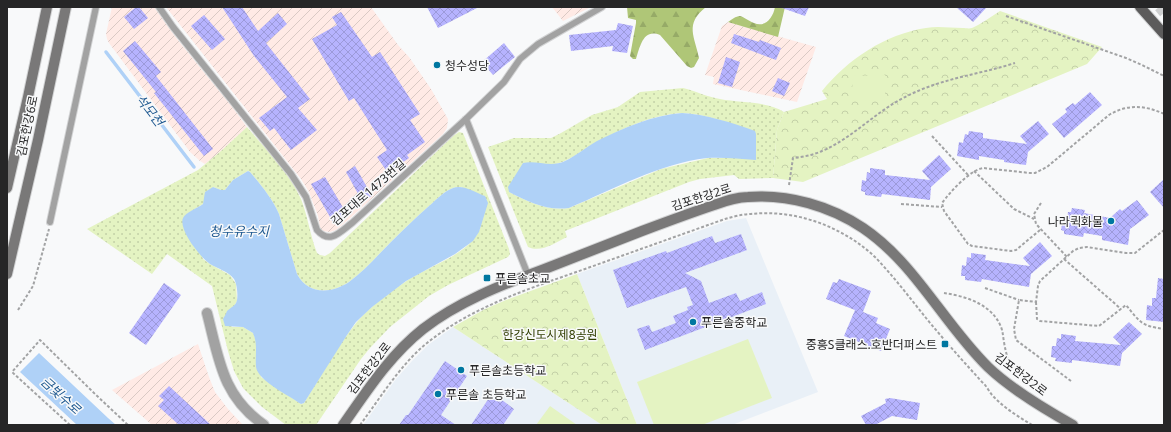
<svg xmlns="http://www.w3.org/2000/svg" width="1171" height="432" font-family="'Noto Sans','Noto Sans KR',sans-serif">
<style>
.industrial{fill:url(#industrial-furrows)}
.built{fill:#e9f0f7}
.grass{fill:url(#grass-dots);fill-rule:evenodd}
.forest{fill:url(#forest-firs)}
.park{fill:url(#park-crowns)}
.pitch{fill:#e4f3c2}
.water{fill:#afd1f7}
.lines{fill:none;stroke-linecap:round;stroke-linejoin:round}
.stream{stroke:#afd1f7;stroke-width:3.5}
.building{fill:url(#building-cross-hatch)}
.primary-tunnel{stroke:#cecfd0;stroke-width:10;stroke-dasharray:10 5;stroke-linecap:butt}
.lane-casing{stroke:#d2d3d4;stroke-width:8}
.street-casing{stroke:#d2d3d4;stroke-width:12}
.secondary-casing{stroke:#d2d3d4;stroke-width:12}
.primary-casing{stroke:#d2d3d4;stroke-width:12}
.path{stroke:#a2a3a4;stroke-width:2;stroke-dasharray:3 2;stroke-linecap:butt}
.lane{stroke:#a2a2a2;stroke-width:6}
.street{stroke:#a2a2a2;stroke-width:10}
.secondary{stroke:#797878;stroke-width:10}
.primary{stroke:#5c5b5b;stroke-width:10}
.poi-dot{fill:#0077a0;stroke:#f8f9fa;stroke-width:1.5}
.labels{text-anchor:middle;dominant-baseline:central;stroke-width:3;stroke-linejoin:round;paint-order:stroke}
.poi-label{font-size:12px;fill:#262627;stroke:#f8f9fa;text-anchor:start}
.street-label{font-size:12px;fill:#262627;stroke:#f8f9fa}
.park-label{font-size:12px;fill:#303e00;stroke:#f8f9fa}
.water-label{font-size:13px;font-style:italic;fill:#1d5890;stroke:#f8f9fa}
</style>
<defs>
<pattern id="industrial-furrows" width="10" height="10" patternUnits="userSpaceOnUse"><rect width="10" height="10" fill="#ffeae5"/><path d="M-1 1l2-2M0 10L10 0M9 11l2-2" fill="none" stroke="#dac9c4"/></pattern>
<pattern id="grass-dots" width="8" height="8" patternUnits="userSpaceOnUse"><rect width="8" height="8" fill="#e4f3c2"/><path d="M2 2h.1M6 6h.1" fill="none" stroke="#c3d0a7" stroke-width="1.8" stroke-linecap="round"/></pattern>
<pattern id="forest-firs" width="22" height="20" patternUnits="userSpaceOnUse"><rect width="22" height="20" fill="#afc677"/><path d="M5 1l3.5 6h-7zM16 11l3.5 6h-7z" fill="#96aa67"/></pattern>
<pattern id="park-crowns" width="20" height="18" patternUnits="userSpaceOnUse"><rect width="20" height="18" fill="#e4f3c2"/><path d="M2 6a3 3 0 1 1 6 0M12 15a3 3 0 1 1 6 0" fill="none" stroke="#c3d0a7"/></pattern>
<pattern id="building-cross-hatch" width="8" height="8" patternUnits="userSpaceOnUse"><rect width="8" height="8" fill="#b6b3fe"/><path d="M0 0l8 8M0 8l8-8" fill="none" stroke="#9c9ada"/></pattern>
</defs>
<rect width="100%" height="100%" fill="#f8f9fa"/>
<g class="industrial">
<path d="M112,7H154L177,39L233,108L247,127L221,151L205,164L200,161L190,152L109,43L107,39L106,34Z"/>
<path d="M166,7H371L398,45L409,57L431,89L448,119L447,128L443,134L348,220L336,230L330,232L323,231L320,228L318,216L309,192L301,179Z"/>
<path d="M552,7H591L563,21Z"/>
<path d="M728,22L816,47L797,102L713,84L714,77L705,75L722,26Z"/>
<path d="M198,344L209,377L215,392L228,409L243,425H152L112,390Z"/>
</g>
<g class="built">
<path d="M746,218L818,392L732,425H637L577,274L707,228L727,221Z"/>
<path d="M453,327L602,425H363L396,379L412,361L428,345Z"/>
</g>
<g class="grass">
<path d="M683,88C696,91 707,97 720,99C740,103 767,101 784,112L777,130L773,178L739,179L734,175L700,179L689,182L565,231L567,237C555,243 541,253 528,247L488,147L514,138H551L561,133L592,115L618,107L640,92ZM682,113C706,114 728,123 751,130L737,158H708L661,169L569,208C546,211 529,202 509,192L525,163C535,163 546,166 556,164C569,161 581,151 592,145C619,130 650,115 682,113Z"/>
<path d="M247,127C266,150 289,172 301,199C308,217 310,235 317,253L320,255L325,256L330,253L453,136L459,132L463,133L509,249L510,254L508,257L448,285L429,296L390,327L370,348L361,359L316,425H286L262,407L243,388L234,371L228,351L212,286L167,254L152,274L87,229L198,170L221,151ZM248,171L250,172C261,185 272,198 279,214L297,274C308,295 331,294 349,282C364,271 376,257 389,244C402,231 415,218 429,206C436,200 444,191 453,188C456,187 459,187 462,187L481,225C474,254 427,266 405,282C388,294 369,307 356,323C336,348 321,376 304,403L301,404L261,377L256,340L253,333L243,327H232L227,312L235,305L237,301L236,284L230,275L210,264L203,259L187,214L203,204L213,187L221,190H225L233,180Z"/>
</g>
<g class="forest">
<path d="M627,7H706C684,24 695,37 699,58L694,67L691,68L687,66L660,35C643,28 640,47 636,59H633L630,56L636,23V20L628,18Z"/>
<path d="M775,7H785L778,37L728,22C731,20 736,16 740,16C744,17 749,21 754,23C765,28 773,18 775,7Z"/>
</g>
<g class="park">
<path d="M1000,11L1102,47L1087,64L803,182L773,178L777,130L784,112L827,99L822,91C847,60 885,34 926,28C938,26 950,28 963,28C965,28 969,29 972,28C978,26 994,15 1000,11Z"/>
<path d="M577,274L637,425H602L453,327L485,309L506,300Z"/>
</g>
<g class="pitch">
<path d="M885,75V100L853,101L852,76Z"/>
<path d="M748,339L772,398L702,425H654L637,382Z"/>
<path d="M550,406L577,425H536Z"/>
</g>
<g class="water">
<path d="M682,113C704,114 734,123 755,131L756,134V160C740,159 723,157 707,158C658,164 614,189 569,208C546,211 529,202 509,192L508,187L523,163C537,160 551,168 565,161C576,156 586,147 597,141C623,128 653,115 682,113Z"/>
<path d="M248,171L250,172C261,185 272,198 279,214L297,274C308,295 331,294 349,282C364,271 376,257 389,244C402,231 415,218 429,206C436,200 444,191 453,188C463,184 476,193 485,196L488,203L479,232L473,241L455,254L406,281L372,307L356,322L347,335L304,403L301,404C290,396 258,381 256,367C255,355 258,344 253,333L243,327L225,326L223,319C224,317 226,314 227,311C231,307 236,306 237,300C238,294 237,284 234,279C228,271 218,269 210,264C201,258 178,230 183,218C186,212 198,208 203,204L205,192L213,187L221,190H225L233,180Z"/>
<path d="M39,353L108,418L116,425H77L20,372Z"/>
</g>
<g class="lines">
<path class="stream" d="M106,52L194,167"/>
</g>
<g class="building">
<path d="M136,7H139L148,18L134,29L124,17Z"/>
<path d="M222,7H242L258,31L278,13L287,24L266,43L310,99L298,108L317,130L291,150L274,128L270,131L259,118L287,97L254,56Z"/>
<path d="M427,7H479L438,28Z"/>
<path d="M783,7H809L805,16L782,8Z"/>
<path d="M956,7H987L973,22Z"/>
<path d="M341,12L372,57L380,52L420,114L410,120L425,142L407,155L409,158L388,173L377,157L387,150L354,98L349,101L312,39L337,25L332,17Z"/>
<path d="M204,15L225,39L212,50L191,26Z"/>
<path d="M618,23L633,26L627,53L612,51L613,46L571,51L569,35L616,30Z"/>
<path d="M734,34L759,42L760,40L781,48L776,60L731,43Z"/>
<path d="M135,41L161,72L156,76L213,149L204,156L154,93L156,92L123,51Z"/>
<path d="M504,43L515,57L493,75L482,62Z"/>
<path d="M726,57L740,62L732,87L718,83Z"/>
<path d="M778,78L790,83L784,96L772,91Z"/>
<path d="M1090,92L1102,105L1064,138L1052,124L1067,112L1065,109L1073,103L1075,105Z"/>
<path d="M1038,121L1049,134L1028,152L1026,165L1004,162V160L979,156V160L957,156L959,142L963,143L965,134L968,135L969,131L983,133V138L1027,144L1020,136Z"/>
<path d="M939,155L951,169L931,187L930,200L882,194L881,197L865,195V192L861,191L862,180L866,181L867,172L870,173V168L885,170V175L930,180L922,171Z"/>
<path d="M355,166L372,196L362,201L346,172Z"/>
<path d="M325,177L348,216L334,224L311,184Z"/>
<path d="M1164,179V208L1150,192Z"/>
<path d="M1137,200L1149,215L1130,229L1128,245L1102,240V236L1084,233L1083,237L1064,234V231L1061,230L1063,219L1067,220L1068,212H1071L1072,208L1085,210L1084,213L1110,218L1120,209L1122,211Z"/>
<path d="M741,234L747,250L685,273L701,281L709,303L736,293L740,301L762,292L766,304L645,350L637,329L649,325L652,332L676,323L673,316L688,310L687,307L693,305L686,287L627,308L613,270L666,251L667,253L712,236L715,243Z"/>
<path d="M1040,242L1052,256L1031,274L1029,287L982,279L981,282L965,280V276H961L962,265L966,266L967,257L971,258V253L986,255L985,260L1030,266L1023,258Z"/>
<path d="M1158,278L1164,279V322L1146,320L1147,305L1152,306V298H1156Z"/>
<path d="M839,279L871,291L863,312L878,318L876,323L890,329L881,351L844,336L855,310L826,299L833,282L837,283Z"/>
<path d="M164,283L181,295L146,345L129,333Z"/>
<path d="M1129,322L1142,334L1122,353L1120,366L1072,360V363L1055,361L1056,358L1051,357L1052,346H1056L1057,338L1061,339V334L1076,336L1075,341L1121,345L1113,337Z"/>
<path d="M445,361L467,376L441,415L456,425H399L406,415H408Z"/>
<path d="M169,386L211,425H179L158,406L164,400L159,396Z"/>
<path d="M491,395L501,402L502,400L514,409L503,425H471Z"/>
<path d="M890,398L920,403L917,420L892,416L875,425H866L861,416L886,403L885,399Z"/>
</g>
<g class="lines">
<path class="primary-tunnel" d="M1159,7L1164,13"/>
<defs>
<g id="lane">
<path d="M159,7L173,27L291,174L306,197L317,230C330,245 340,232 352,223L466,119L504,82L520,59L538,44L602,7"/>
<path d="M466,119L528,275"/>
<path d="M50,222L96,7"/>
</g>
<path id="street" d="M207,313C219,359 222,396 264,425"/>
<g id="secondary">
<path d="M7,188L28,97L47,7"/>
<path d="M7,274L38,140L66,7"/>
<path d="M343,425C367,391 389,356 423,329C458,302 501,285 542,270C576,257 609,244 642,231C666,222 690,213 714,205C725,201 736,197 748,197C789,194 830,206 863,228C915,263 944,324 988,367C1010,388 1046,410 1073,425"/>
</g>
<path id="primary" d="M1140,7L1164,34"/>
</defs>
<use href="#lane" class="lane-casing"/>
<use href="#street" class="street-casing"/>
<use href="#secondary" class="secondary-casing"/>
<use href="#primary" class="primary-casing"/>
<g class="path">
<path d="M1006,16L1126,58L1142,65L1164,76"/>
<path d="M932,136L968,175"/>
<path d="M974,171L1014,209L1034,219"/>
<path d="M789,185L793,158C803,157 813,155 822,151C853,138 876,111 907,96C943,78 977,75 1015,63"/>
<path d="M1041,203L1034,214L1036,224L1067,257"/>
<path d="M901,204L942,207"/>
<path d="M1040,230L1016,250L1011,251L972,246L968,244L944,211L942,203C950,192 970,170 983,168L1030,173H1035L1047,167L1109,115C1127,104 1145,105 1164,114"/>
<path d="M1064,259L1121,309"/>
<path d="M985,288L1019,300"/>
<path d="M944,293C965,296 992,304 1001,327C1003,332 1003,337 1004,342C1005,349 1007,355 1008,361"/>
<path d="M1036,302L1037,319L1040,321L1099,326L1126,305C1140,322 1141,326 1164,329"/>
<path d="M18,310L33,286L49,229"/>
<path d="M1071,381L1016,340L1014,329L1019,300L1036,302L1038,286L1040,281L1073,251L1079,248L1087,247L1126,253H1135L1164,230"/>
<path d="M70,425L12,372L40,340L95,394L128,425"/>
<path d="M360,425C381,397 400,365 427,343C472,307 528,289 582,270C630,253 677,236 725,219C733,217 742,214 751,214C796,209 844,227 876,258C894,277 910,298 926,318C944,340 963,361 982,382C987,386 989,392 993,396C1004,408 1019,417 1032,425"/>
</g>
<use href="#lane" class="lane"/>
<use href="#street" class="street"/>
<use href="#secondary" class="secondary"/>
<use href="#primary" class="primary"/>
</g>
<g class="poi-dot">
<circle cx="437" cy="65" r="4"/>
<circle cx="1111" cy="221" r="4"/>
<rect x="483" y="274" width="8" height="8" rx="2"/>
<circle cx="693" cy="322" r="4"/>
<rect x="941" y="340" width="8" height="8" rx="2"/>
<circle cx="461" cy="370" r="4"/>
<circle cx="438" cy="394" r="4"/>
</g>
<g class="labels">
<g class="poi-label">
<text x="445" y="65">청수성당</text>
<text x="1103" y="221" text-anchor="end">나라퀵화물</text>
<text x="495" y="278">푸른솔초교</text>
<text x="701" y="322">푸른솔중학교</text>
<text x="937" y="344" text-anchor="end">중흥S클래스.호반더퍼스트</text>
<text x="469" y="370">푸른솔초등학교</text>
<text x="446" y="394">푸른솔 초등학교</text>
</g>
<g class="street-label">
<text transform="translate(27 126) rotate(-78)">김포한강6로</text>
<text transform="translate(368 192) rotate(-41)">김포대로1473번길</text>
<text transform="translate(701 197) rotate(-18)">김포한강2로</text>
<text transform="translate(369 368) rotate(-52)">김포한강2로</text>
<text transform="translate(1021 374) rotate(37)">김포한강2로</text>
</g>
<g class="park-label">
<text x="550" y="334">한강신도시제8공원</text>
</g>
<g class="water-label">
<text transform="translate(150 110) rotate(52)">석모천</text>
<text x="239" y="231">청수유수지</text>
<text transform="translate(61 395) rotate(42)">금빛수로</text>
</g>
</g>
<rect width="1171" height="432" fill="none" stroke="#262627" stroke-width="16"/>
</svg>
